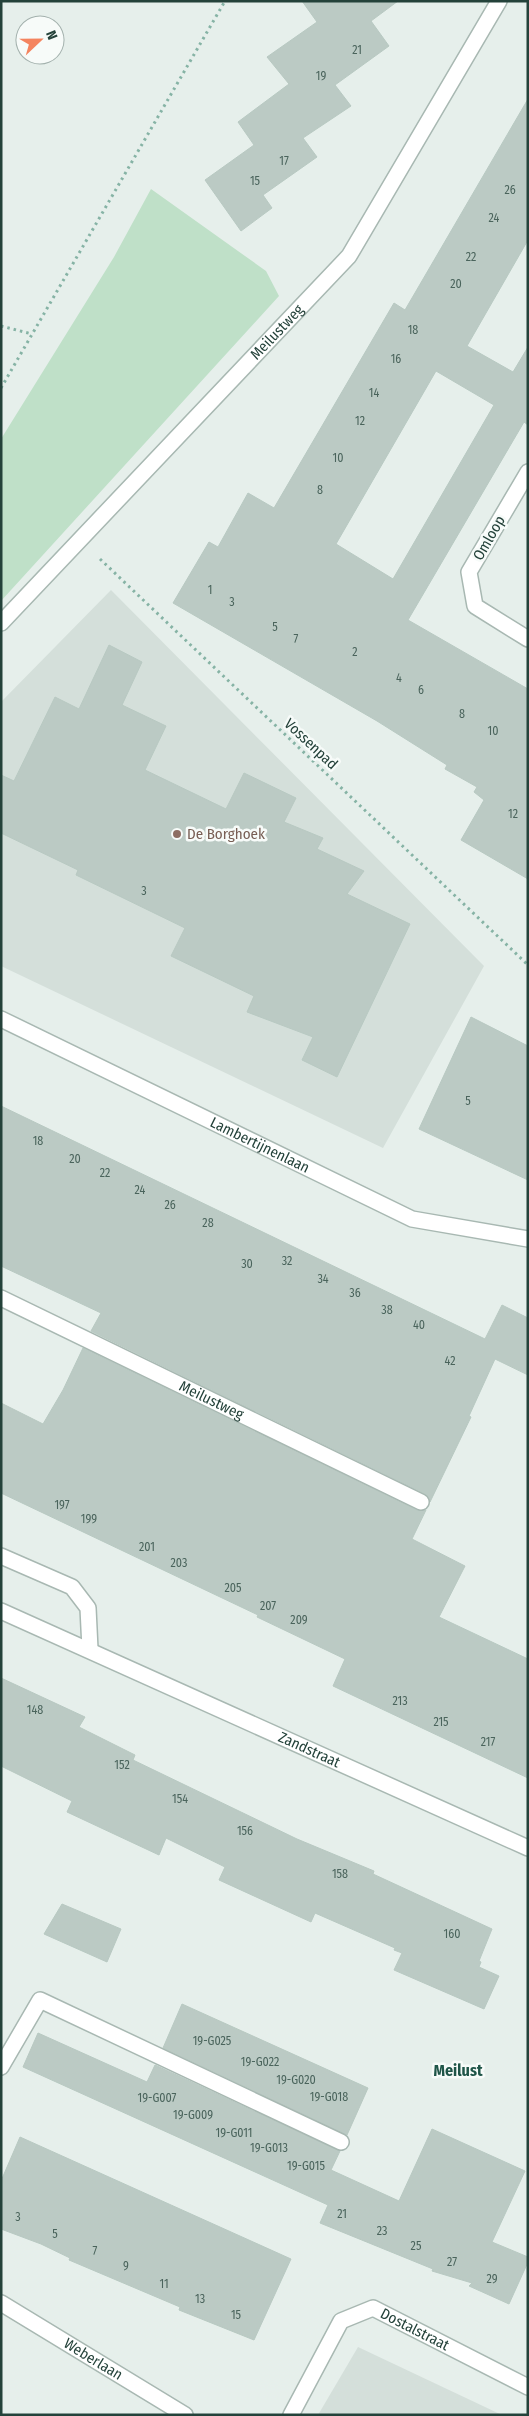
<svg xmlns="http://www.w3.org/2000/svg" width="529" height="2416" font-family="'Fira Sans Condensed',sans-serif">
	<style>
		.built { fill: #d4dfda }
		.green { fill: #bfe0c8 }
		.building { fill: #bbcac4; stroke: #b8c9c2; fill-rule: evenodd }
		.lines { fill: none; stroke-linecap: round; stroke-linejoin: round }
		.minor-casing { stroke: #a8b8b2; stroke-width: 18 }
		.path { stroke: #86b3a5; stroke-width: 3; stroke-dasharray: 2.5 4; stroke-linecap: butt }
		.minor { stroke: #fff; stroke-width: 15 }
		.education-dot { fill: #8d6e63; stroke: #f7fbf9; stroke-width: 2 }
		.labels { text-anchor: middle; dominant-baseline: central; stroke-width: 5; stroke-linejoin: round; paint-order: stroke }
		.number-label { font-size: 12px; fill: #4a645c }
		.street-label { font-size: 15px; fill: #24423a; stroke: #f7fbf9 }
		.education-label { font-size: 15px; fill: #785e54; stroke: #f7fbf9; text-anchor: start }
		.neighbourhood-label { font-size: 16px; font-weight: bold; fill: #1f5548; stroke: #f7fbf9 }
	</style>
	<rect width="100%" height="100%" fill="#e6efeb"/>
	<path class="built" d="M111,590L484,966L383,1148L1,966V702Z
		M358,2347L502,2415H318Z"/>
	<path class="green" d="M151,189L266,271L279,296L1,601V439L114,257Z"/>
	<path class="building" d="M302,1H398L371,21L389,46L335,85L351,106L303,138L317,157L263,195L272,208L241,231L205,180L254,145L238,122L289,84L267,57L317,22Z
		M528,99V240L467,346L513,372L528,347V425L524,422L408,620L528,689V879L461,840L484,800L474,792L477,787L445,769L447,765L377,721L173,603L209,542L218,547L248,493L274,508L394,303L405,310ZM436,371L494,405L393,579L336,544Z
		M109,645L142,662L122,705L166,726L145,770L226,809L244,773L296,798L284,822L323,838L317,849L364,871L347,894L410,924L337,1077L302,1060L313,1037L247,1012L254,996L171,956L185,928L76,875L78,870L1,833V775L14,781L55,697L79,709Z
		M471,1017L528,1046V1180L419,1129Z
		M1,1106L485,1339L502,1305L528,1318V1375L495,1359L469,1416L471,1417L430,1502L425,1494L91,1331L101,1313L1,1266Z
		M83,1348L417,1510H426L412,1539L465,1566L439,1617L528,1659V1778L333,1686L345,1659L257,1617L258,1615L1,1493V1403L43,1424L63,1390Z
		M1,1678L85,1717L79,1727L135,1755L133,1760L297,1839L374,1871L373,1874L492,1929L479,1961L481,1962L479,1967L499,1976L484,2009L394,1970L402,1953L394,1950L395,1948L315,1913L311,1922L219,1880L225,1867L166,1838L159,1855L67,1812L72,1801L1,1766Z
		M62,1904L121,1929L107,1962L44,1934Z
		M182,2004L368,2088L347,2135L163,2048Z
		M38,2033L147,2082L155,2065L340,2151L331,2170L399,2201L432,2129L525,2171L492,2242L528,2257V2262L509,2304L469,2286L472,2283L432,2271L433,2269L320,2223L328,2205L23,2067Z
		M20,2137L291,2259L254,2340L179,2310L180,2307L69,2260L70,2258L41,2244L1,2229V2181Z"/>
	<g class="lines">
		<g class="minor-casing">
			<g id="minor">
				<path d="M528,472L469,572L475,606L528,639"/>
				<path id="s1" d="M1,623L349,256L499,1"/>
				<path id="s2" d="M1,1019L412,1219L528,1239"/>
				<path id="s3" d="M1,1298L421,1502"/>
				<path d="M1,1556L72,1587L88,1608L90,1649"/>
				<path id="s4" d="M1,1611L528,1848"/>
				<path d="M1,2067L40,2000L341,2142"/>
				<path id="s5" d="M1,2303L185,2415"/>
				<path id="s6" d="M291,2415L341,2321L373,2308L528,2387"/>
			</g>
		</g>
		<path class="path" d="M1,326L32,334
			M1,388L225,1
			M100,559L528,965"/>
		<use href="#minor" class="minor"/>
	</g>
	<circle class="education-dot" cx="177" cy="834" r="5"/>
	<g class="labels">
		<g class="number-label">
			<text x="357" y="50">21</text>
			<text x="321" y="76">19</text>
			<text x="284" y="161">17</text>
			<text x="255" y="181">15</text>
			<text x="510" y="190">26</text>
			<text x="494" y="218">24</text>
			<text x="471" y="257">22</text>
			<text x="456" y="284">20</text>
			<text x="413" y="330">18</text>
			<text x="396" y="359">16</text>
			<text x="374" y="393">14</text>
			<text x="360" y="421">12</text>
			<text x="338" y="458">10</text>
			<text x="320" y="490">8</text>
			<text x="210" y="590">1</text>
			<text x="232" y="602">3</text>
			<text x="275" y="627">5</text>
			<text x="296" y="639">7</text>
			<text x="355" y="652">2</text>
			<text x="399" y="678">4</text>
			<text x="421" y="690">6</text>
			<text x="462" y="714">8</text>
			<text x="493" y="731">10</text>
			<text x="513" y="814">12</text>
			<text x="144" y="891">3</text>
			<text x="468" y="1101">5</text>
			<text x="38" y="1141">18</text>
			<text x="75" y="1159">20</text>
			<text x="105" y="1173">22</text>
			<text x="140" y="1190">24</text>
			<text x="170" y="1205">26</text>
			<text x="208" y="1223">28</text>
			<text x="287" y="1261">32</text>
			<text x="247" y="1264">30</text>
			<text x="323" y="1279">34</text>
			<text x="355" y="1293">36</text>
			<text x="387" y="1310">38</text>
			<text x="419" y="1325">40</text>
			<text x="450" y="1361">42</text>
			<text x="62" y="1505">197</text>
			<text x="89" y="1519">199</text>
			<text x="147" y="1547">201</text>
			<text x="179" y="1563">203</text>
			<text x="233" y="1588">205</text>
			<text x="268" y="1606">207</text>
			<text x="299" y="1620">209</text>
			<text x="400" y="1701">213</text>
			<text x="35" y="1710">148</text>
			<text x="441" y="1722">215</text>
			<text x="488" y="1742">217</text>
			<text x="122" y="1765">152</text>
			<text x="180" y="1799">154</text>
			<text x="245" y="1831">156</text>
			<text x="340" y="1874">158</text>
			<text x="452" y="1934">160</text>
			<text x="212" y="2041">19-G025</text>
			<text x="260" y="2062">19-G022</text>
			<text x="296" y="2080">19-G020</text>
			<text x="329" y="2097">19-G018</text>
			<text x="157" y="2098">19-G007</text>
			<text x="193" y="2115">19-G009</text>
			<text x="234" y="2133">19-G011</text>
			<text x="269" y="2148">19-G013</text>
			<text x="306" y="2166">19-G015</text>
			<text x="342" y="2214">21</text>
			<text x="18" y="2217">3</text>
			<text x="382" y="2231">23</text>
			<text x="55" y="2234">5</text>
			<text x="416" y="2246">25</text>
			<text x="95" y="2251">7</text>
			<text x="452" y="2262">27</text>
			<text x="126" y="2266">9</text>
			<text x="492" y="2279">29</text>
			<text x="164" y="2284">11</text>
			<text x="200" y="2299">13</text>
			<text x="236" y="2315">15</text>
		</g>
		<g class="street-label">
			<text stroke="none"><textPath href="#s1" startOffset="401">Meilustweg</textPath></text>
			<text transform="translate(489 538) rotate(-60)">Omloop</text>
			<text transform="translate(311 744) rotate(43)">Vossenpad</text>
			<text stroke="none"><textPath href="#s2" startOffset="288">Lambertijnenlaan</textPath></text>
			<text stroke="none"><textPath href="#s3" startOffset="234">Meilustweg</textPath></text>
			<text stroke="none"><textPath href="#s4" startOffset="338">Zandstraat</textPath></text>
			<text stroke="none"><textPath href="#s6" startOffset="188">Dostalstraat</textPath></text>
			<text stroke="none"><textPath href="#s5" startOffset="108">Weberlaan</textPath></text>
		</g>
		<g class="education-label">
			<text x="187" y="834">De Borghoek</text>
		</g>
		<g class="neighbourhood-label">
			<text x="458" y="2070">Meilust</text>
		</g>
	</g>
	<rect width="529" height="2416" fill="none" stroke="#24423a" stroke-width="5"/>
	<g transform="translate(40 40) rotate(68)"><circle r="24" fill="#f7fbf9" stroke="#a3b1ad"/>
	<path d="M0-4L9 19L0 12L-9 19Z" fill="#f4845f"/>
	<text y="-8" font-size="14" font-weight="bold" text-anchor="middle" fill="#24423a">N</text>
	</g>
</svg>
